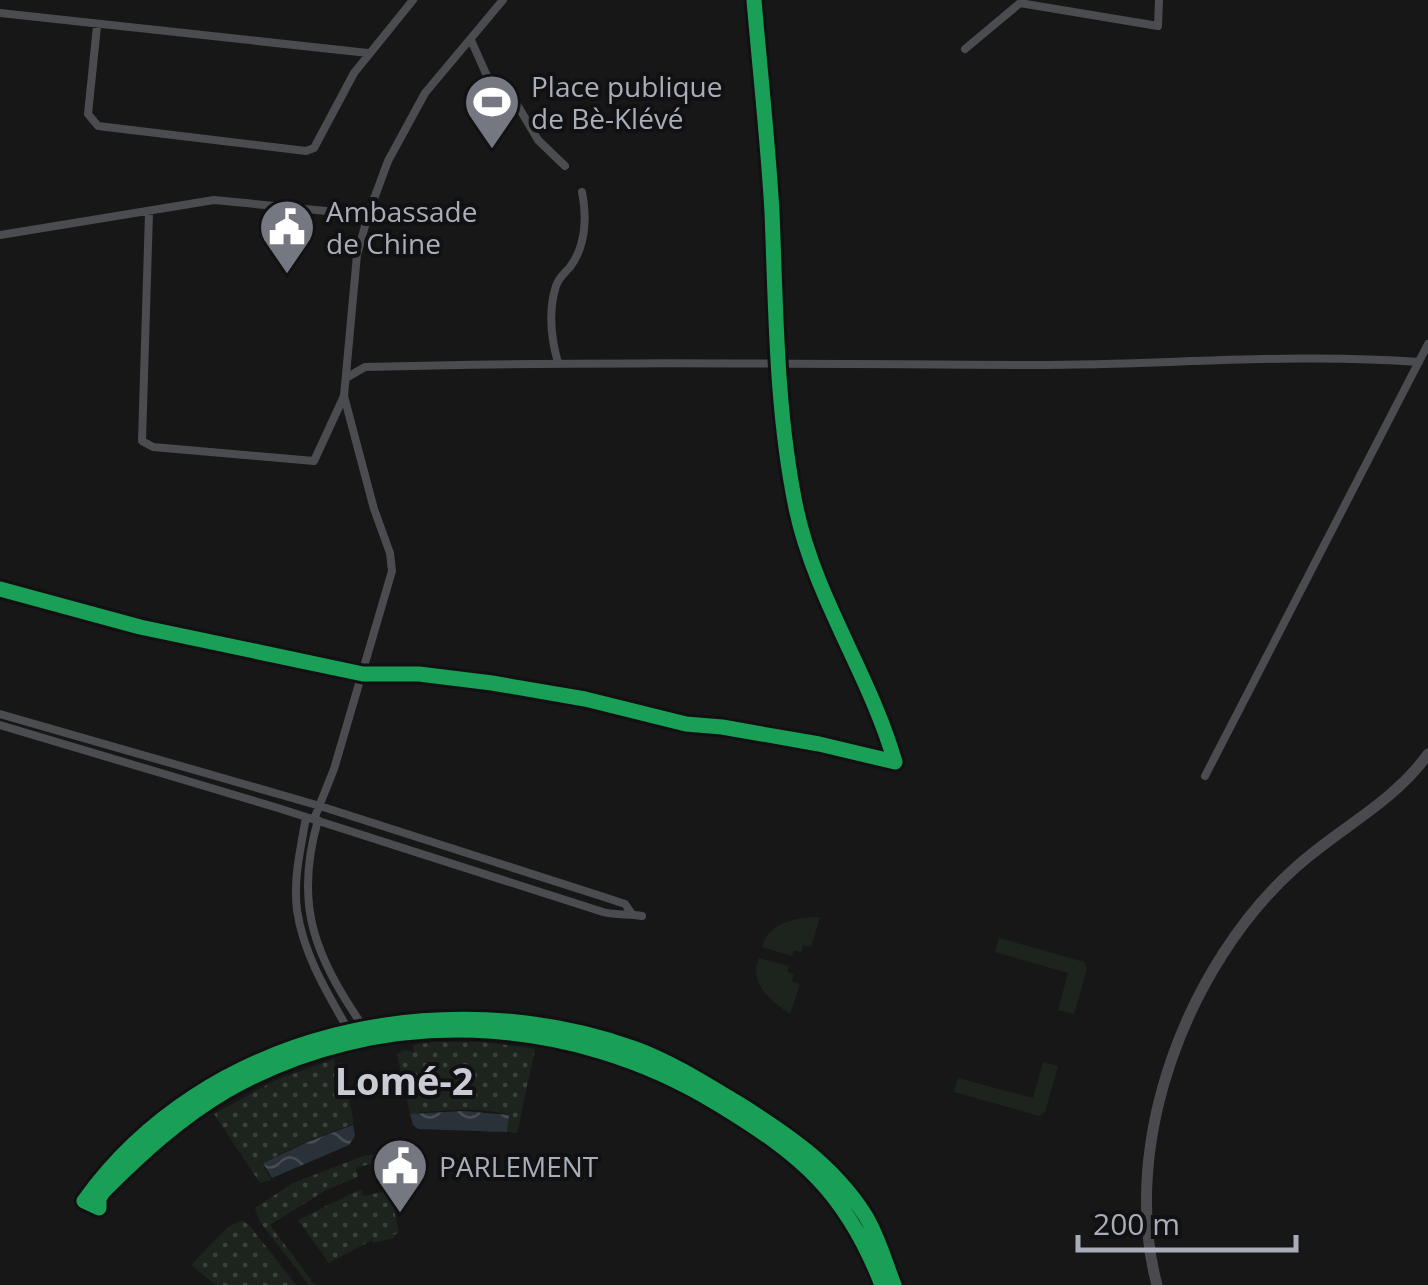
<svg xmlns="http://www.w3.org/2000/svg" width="1428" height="1285" font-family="'Open Sans',sans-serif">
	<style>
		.grass { fill: #1d241e }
		.garden { fill: url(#garden-dots) }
		.water { fill: url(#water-waves) }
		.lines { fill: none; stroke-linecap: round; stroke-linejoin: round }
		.minor { stroke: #4b4c50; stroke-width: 8 }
		.secondary { stroke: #4a4a4e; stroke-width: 11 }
		.cycleway-casing { stroke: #111113; stroke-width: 21 }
		.cycleway { stroke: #1a9f57; stroke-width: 15 }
		.labels { text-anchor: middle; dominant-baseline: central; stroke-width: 8; stroke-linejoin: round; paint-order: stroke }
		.poi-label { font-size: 28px; fill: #a8adb8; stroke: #111113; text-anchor: start }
		.district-label { font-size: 38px; font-weight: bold; fill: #c9ccd4; stroke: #111113 }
	</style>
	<defs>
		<pattern id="garden-dots" width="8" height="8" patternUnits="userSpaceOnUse" patternTransform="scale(2.5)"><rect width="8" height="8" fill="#1d241e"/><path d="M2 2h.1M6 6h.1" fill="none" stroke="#3b413d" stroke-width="1.8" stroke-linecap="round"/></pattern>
		<pattern id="water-waves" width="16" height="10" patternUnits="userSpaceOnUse" patternTransform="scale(2.5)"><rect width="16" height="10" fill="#2a3239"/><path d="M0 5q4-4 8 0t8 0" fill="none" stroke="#464d54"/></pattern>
	</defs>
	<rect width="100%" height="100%" fill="#171717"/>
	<path class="grass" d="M820,917L811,947L803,945L801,952L794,950L792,956L762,947C769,922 796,917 820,917Z
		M999,938L1084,962L1087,968L1074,1014L1058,1010L1068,973L995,952Z
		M759,958L789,966L787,972L794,974L792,981L800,984L790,1014C770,1001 748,982 759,958Z
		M1043,1062L1058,1066L1045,1112L1039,1116L954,1092L958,1078L1033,1098Z"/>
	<path class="garden" d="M434,1042H484L535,1049L517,1133L507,1132L509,1115C478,1106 442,1110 410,1114L397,1054L404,1050L414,1052L413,1045Z
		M334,1059L335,1064L342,1063L354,1124L310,1140L262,1163L271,1180L260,1183L214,1114L276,1080Z
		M366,1155H375L377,1162L356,1168L358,1177L326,1190L270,1225L315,1285H309L260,1222L255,1208L293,1183Z
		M361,1189L364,1196L390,1190L399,1233L393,1235L394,1238L373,1243L372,1240L329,1263L298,1220Z
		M242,1220L250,1226L296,1285H216L191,1265L228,1227Z"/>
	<path class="water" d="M463,1111L509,1115L507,1132L418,1129L413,1125L410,1114Z
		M353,1125L355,1136L349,1145L272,1178L263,1163L310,1141Z"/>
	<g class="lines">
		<path class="minor" d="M0,13L368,53
			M97,26L88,114L98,126L306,151L314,148L354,73L413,0
			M471,40L487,76L512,96L538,140L565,166
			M965,49L1020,3L1158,26L1159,0
			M149,213L142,441L153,447L314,461L344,396L357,255L368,215L388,161L425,93L503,0
			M0,235L214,200L368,215
			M558,363C551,338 548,311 556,286C559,277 564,274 570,267C586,246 587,216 582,192
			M346,378L365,367C585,361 805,364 1025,365C1156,366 1288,352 1419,362
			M0,589L140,627L363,674H419L492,683L585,699L686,724L722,727L819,744L895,762C870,675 815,598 796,508C776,411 776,311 772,212C768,142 760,71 754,0
			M0,714L320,806L607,898L625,904L632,914
			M0,725L278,808L603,912C618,916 628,913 642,916
			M1205,776L1428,344
			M306,817C301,847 293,879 297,910C303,953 327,993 349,1031
			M314,819L334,769L392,571L390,553L374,509L344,396
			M318,820C293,907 316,957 364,1028
			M882,1285C846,1192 802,1155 718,1104C570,1013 379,1003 226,1091C180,1118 141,1154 103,1192L99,1198V1208L84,1201C206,1031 445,980 636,1049C671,1062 704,1083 736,1102C786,1133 833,1165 865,1215C878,1236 885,1262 894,1285"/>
		<path class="secondary" d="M1157,1285C1119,1143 1188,964 1295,868C1339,828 1393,803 1428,754"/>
		<g class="cycleway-casing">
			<path id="cycleway" d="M0,589L140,627L363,674H419L492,683L585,699L686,724L722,727L819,744L895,762C870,675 815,598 796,508C776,411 776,311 772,212C768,142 760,71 754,0
				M882,1285C846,1192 802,1155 718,1104C570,1013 379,1003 226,1091C180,1118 141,1154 103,1192L99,1198V1208L84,1201C206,1031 445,980 636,1049C671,1062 704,1083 736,1102C786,1133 833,1165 865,1215C878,1236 885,1262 894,1285"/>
		</g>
		<use href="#cycleway" class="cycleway"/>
	</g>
	<defs>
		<g id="stadium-pin" transform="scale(2.875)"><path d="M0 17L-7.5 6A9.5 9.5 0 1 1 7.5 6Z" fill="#757880" stroke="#111113"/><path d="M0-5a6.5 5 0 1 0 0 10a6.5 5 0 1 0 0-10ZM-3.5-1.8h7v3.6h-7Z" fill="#fff"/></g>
		<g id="civic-pin" transform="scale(2.875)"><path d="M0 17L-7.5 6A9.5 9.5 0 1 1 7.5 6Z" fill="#757880" stroke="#111113"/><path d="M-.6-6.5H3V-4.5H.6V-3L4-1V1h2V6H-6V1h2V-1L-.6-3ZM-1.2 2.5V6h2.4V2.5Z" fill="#fff"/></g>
	</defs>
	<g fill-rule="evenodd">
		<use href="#stadium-pin" x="492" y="102"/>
		<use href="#civic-pin" x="287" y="227"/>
		<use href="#civic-pin" x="400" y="1166"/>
	</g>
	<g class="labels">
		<g class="poi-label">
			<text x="531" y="86">Place publique<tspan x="531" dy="32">de Bè-Klévé</tspan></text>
			<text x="326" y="211">Ambassade<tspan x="326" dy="32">de Chine</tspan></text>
			<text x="439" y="1166">PARLEMENT</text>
		</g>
		<g class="district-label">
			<text x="404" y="1080">Lomé-2</text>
		</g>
	</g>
	<path d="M1078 1235v15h218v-15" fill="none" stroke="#a8adb8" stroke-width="5"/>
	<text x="1093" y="1235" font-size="30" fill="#a8adb8" stroke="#111113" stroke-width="8" paint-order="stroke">200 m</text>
</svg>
